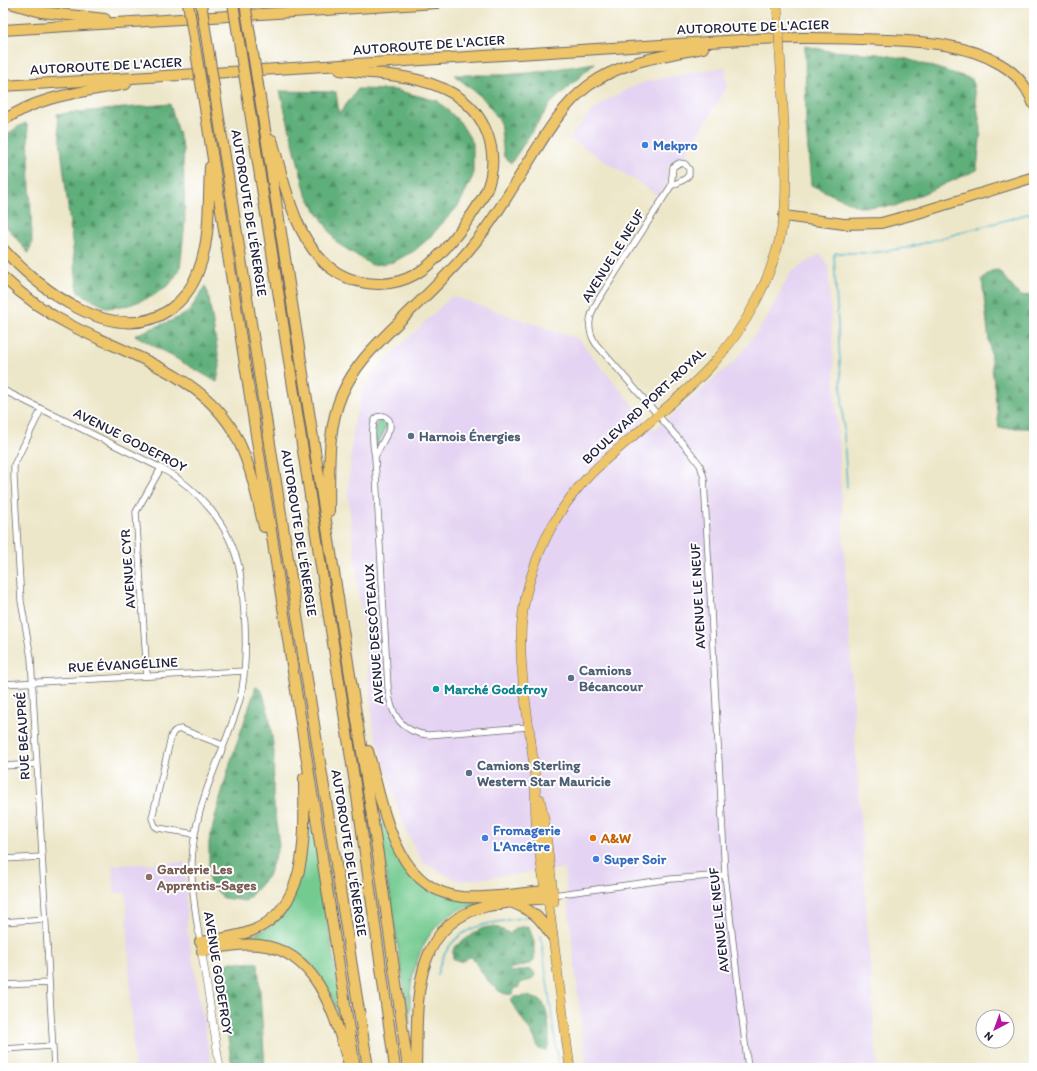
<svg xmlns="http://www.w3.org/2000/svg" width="1037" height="1071" font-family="Itim,sans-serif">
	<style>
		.built { fill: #e4d3f2 }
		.grass { fill: #73cb90; stroke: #4a7666 }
		.forest { fill: url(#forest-firs); stroke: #40685a }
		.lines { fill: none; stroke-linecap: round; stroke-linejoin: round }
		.stream { stroke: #4cb3ca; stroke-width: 1.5 }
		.minor-casing { stroke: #69676d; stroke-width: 7 }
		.tertiary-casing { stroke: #69676d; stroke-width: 8 }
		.primary-casing { stroke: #69676d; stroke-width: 10 }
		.motorway-casing { stroke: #69676d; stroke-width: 12 }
		.minor { stroke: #fff; stroke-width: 5.5 }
		.tertiary { stroke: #fff; stroke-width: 7 }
		.primary { stroke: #eec569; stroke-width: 9 }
		.motorway { stroke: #eec569; stroke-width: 10 }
		.primary-bridge-casing { stroke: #69676d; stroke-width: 10; stroke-linecap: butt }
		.motorway-bridge-casing { stroke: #69676d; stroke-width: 12; stroke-linecap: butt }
		.primary-bridge { stroke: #eec569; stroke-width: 9 }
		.motorway-bridge { stroke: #eec569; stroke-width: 10 }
		.shop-dot { fill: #3f7fe0; stroke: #fff; stroke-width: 1.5 }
		.service-dot { fill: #5c6f8a; stroke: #fff; stroke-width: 1.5 }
		.culture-dot { fill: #0f9aa8; stroke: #fff; stroke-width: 1.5 }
		.food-dot { fill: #e8710a; stroke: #fff; stroke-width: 1.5 }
		.education-dot { fill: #8d6e63; stroke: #fff; stroke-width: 1.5 }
		.labels { text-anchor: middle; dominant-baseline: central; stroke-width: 4; stroke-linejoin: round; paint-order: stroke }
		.street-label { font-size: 14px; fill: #22223b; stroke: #fff }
		.shop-label { font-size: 14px; font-weight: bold; fill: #366cbe; stroke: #fff; text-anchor: start }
		.service-label { font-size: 14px; font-weight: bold; fill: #4e5e75; stroke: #fff; text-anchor: start }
		.culture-label { font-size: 14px; font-weight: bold; fill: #0d838f; stroke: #fff; text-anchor: start }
		.food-label { font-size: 14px; font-weight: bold; fill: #c56008; stroke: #fff; text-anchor: start }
		.education-label { font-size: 14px; font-weight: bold; fill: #785e54; stroke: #fff; text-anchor: start }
	</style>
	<defs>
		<pattern id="forest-firs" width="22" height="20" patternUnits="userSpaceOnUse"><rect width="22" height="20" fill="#5eaf7a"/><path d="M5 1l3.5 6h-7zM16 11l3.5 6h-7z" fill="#4d8e65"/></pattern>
	</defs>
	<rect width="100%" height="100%" fill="#fff"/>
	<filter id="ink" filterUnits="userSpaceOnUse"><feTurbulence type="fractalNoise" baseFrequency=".025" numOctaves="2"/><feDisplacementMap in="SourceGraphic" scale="8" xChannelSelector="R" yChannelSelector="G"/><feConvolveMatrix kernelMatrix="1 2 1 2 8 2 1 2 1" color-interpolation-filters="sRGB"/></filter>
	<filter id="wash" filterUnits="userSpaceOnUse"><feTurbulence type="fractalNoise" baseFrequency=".012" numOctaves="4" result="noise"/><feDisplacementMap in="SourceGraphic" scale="16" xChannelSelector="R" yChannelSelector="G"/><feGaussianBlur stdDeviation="0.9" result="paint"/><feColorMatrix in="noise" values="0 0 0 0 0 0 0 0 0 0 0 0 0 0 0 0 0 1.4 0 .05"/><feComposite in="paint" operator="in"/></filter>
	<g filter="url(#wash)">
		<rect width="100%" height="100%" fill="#ede7c9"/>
		<path class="built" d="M725,67L727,87L684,158L676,159L668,165L667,181L659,196L569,138L591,112L606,101L625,90L648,81Z
			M820,254L828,265L855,737L877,1068H586L564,868L462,881L451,877L423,863L404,827L374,731L348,494L353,426L362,393L374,371L452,296L578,339L654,430L735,361L765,321L791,272Z
			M185,862L187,929L212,1068H134L126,893H115L112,865Z"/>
		<path class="grass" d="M380,420L385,421L387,425L376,448C374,440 374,426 380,420Z
			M379,817L420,881L477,902L476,905C471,907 466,907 461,909C430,922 415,956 411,986C409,999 410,1013 410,1026L378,818Z
			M311,823L312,824L343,1018L342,1019L339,1018L332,997L313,966L296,953L249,939L250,936L270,927L284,913L308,826Z"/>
		<path class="forest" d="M805,46L829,51L879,54L907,59L972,79L981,129L977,170L895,206L859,207L811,185L806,126Z
			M595,63L551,103L511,163L504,157L500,121L483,98L454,75H504L537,72Z
			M358,89L395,90L438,101L460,122L473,143V176L459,205L428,239L414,251L393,262L382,264L372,265L337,243L306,194L280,91L336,92L339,114Z
			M170,104L183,148L185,222L180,269L170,284L151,297L129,305L107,308L78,292L57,114Z
			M26,123L28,129L32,244L28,253L3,222V140C9,133 17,126 26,123Z
			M998,270L1020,296L1034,295V428H999L982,279L991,271Z
			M205,286L208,293L220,366L217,382L135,335L173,320L189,312Z
			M256,687L262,691L269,715L274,752L273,796L279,846L268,876L246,901L223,898L209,881V842L218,806L231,760Z
			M526,926L529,927L534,942V960L532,963L510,969L509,971L512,972L530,969L534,972L535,975L531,980L520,983L518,988H514L512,994C496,998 479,968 472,957H469C464,961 460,963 454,960C449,949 458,944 466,939C475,932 482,926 493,927C500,927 504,932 510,933L516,928Z
			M231,962L258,963L265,1068H232L220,975L224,966Z
			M528,996C532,998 540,999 543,1003C549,1010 551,1042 547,1050L544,1051L539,1049L534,1037L511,1002V999L514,997Z"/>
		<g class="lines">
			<path class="stream" d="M847,487L834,255L835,253H870L906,248L1034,212
				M541,936L559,1068
				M437,975C449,924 482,925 526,917"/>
		</g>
	</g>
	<g filter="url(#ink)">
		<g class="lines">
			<g class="minor-casing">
				<path id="minor" d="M671,186L673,167L679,163L685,164L689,169V175L685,179L671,186L597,302C589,316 586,329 596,344L691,453L700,465L704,478L725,875L748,1068
					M3,390L161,468C199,489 229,524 239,567C243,586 243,605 245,624C246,649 246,675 240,699C227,745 203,786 195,834C188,871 194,904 200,942
					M41,410L14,465V478L21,601L31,658L54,1068
					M375,457L390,428V423L389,420L384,416L377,417C370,424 373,447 375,457L388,687C390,713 400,732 428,735L528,727
					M147,675L136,512L161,468
					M3,684L244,671
					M3,766L36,764
					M195,834L158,828L155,826L152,818L171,737C173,731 175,730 181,729L223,745
					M3,859L42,857
					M553,895L671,879L725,875
					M3,922L46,919
					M3,985L49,983
					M3,1049L53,1046"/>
			</g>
			<g class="tertiary-casing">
				<path id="tertiary" d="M201,948L220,1068"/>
			</g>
			<g class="primary-casing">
				<path id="primary" d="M540,799L544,818L554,902
					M570,1068L548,898L545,891C542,868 538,844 536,821C535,807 536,793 535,779C530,712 509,646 530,580C541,542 559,508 586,479C604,459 626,443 646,425C667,407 689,389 708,369C747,328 776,272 784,216C787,194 786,172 785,150C784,118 782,85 780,52"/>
			</g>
			<g class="motorway-casing">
				<path id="motorway" d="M10,3L41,12L105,19
					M3,30L437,3
					M258,85L379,861L408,1068
					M3,86L758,39C802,37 845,38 888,40C926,42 967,44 1000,64C1016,73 1028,88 1034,105
					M246,86L358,803L395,1068
					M214,87L368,1068
					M202,89L355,1068
					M3,121C39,95 84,92 126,84
					M272,140C284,181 294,237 328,266C352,286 388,290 416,274C433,264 447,247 459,232C469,219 480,204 487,189C501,152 486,112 452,93C418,74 377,74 340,70
					M784,216L844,224L881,223L918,213L1034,177
					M3,249C39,289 114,348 169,310C182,301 192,288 198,272C211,239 208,202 210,167
					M3,277C24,297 48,314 74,327C129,355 198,374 232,429C250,459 256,494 264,527
					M329,511C330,472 326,431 342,394C356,363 375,346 399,322C424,297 450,274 472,246C495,219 512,188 531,158C547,132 563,105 588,86C621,61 663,56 703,48
					M368,751C383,804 393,890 462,897C488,899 519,893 545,891L553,895
					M513,903C535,912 539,917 552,936
					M200,942C218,939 237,937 254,930C311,905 304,829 304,778
					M202,951C221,947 240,943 259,945C318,951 334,1014 348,1061
					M416,1068C418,1007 409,923 488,906C500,904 512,902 524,900C534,898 544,901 553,895"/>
			</g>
			<use href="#minor" class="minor"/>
			<use href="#tertiary" class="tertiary"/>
			<use href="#primary" class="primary"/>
			<use href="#motorway" class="motorway"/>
			<g class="primary-bridge-casing">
				<path id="primary-bridge" d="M777,3L780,52"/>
			</g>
			<g class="motorway-bridge-casing">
				<path id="motorway-bridge" d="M188,3L202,89
					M201,3L214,87
					M233,3L246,86
					M245,3L258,85"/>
			</g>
			<use href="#primary-bridge" class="primary-bridge"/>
			<use href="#motorway-bridge" class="motorway-bridge"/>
		</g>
	</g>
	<g class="shop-dot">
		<circle cx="645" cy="145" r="4"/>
		<circle cx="485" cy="838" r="4"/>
		<circle cx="596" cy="859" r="4"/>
	</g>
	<g class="service-dot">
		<circle cx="411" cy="436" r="4"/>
		<circle cx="571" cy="678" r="4"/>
		<circle cx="469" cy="773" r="4"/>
	</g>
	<circle class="culture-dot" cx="436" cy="689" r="4"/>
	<circle class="food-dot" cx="593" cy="838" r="4"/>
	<circle class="education-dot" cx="149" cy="877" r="4"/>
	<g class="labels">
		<g class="street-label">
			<text transform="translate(753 27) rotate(-2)">AUTOROUTE DE L'ACIER</text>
			<text transform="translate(429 45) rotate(-4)">AUTOROUTE DE L'ACIER</text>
			<text transform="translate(106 66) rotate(-3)">AUTOROUTE DE L'ACIER</text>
			<text transform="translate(249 213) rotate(81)">AUTOROUTE DE L'ÉNERGIE</text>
			<text transform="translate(613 256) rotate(-58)">AVENUE LE NEUF</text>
			<text transform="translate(644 406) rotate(-43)">BOULEVARD PORT-ROYAL</text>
			<text transform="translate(130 440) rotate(27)">AVENUE GODEFROY</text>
			<text transform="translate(299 533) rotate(81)">AUTOROUTE DE L'ÉNERGIE</text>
			<text transform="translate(128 569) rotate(-94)">AVENUE CYR</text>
			<text transform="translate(698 596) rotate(-93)">AVENUE LE NEUF</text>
			<text transform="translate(374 634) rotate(-94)">AVENUE DESCÔTEAUX</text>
			<text transform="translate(123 665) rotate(-3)">RUE ÉVANGÉLINE</text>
			<text transform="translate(23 736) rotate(-93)">RUE BEAUPRÉ</text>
			<text transform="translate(349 853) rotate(81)">AUTOROUTE DE L'ÉNERGIE</text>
			<text transform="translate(719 920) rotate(-96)">AVENUE LE NEUF</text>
			<text transform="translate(218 973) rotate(81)">AVENUE GODEFROY</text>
		</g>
		<g class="shop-label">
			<text x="653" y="145">Mekpro</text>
			<text x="493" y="830">Fromagerie<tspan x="493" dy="16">L'Ancêtre</tspan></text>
			<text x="604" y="859">Super Soir</text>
		</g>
		<g class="service-label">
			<text x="419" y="436">Harnois Énergies</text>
			<text x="579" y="670">Camions<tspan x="579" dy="16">Bécancour</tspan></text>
			<text x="477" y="765">Camions Sterling<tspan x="477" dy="16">Western Star Mauricie</tspan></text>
		</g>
		<g class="culture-label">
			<text x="444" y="689">Marché Godefroy</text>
		</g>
		<g class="food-label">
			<text x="601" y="838">A&amp;W</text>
		</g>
		<g class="education-label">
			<text x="157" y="869">Garderie Les<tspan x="157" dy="16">Apprentis-Sages</tspan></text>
		</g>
	</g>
	<rect width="1037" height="1071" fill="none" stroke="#fff" stroke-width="16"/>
	<g transform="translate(995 1029) rotate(221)"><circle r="19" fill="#ffffff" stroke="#a7a7b1"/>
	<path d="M0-3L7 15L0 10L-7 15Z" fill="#b5179e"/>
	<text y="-6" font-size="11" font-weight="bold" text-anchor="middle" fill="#22223b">N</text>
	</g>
</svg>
